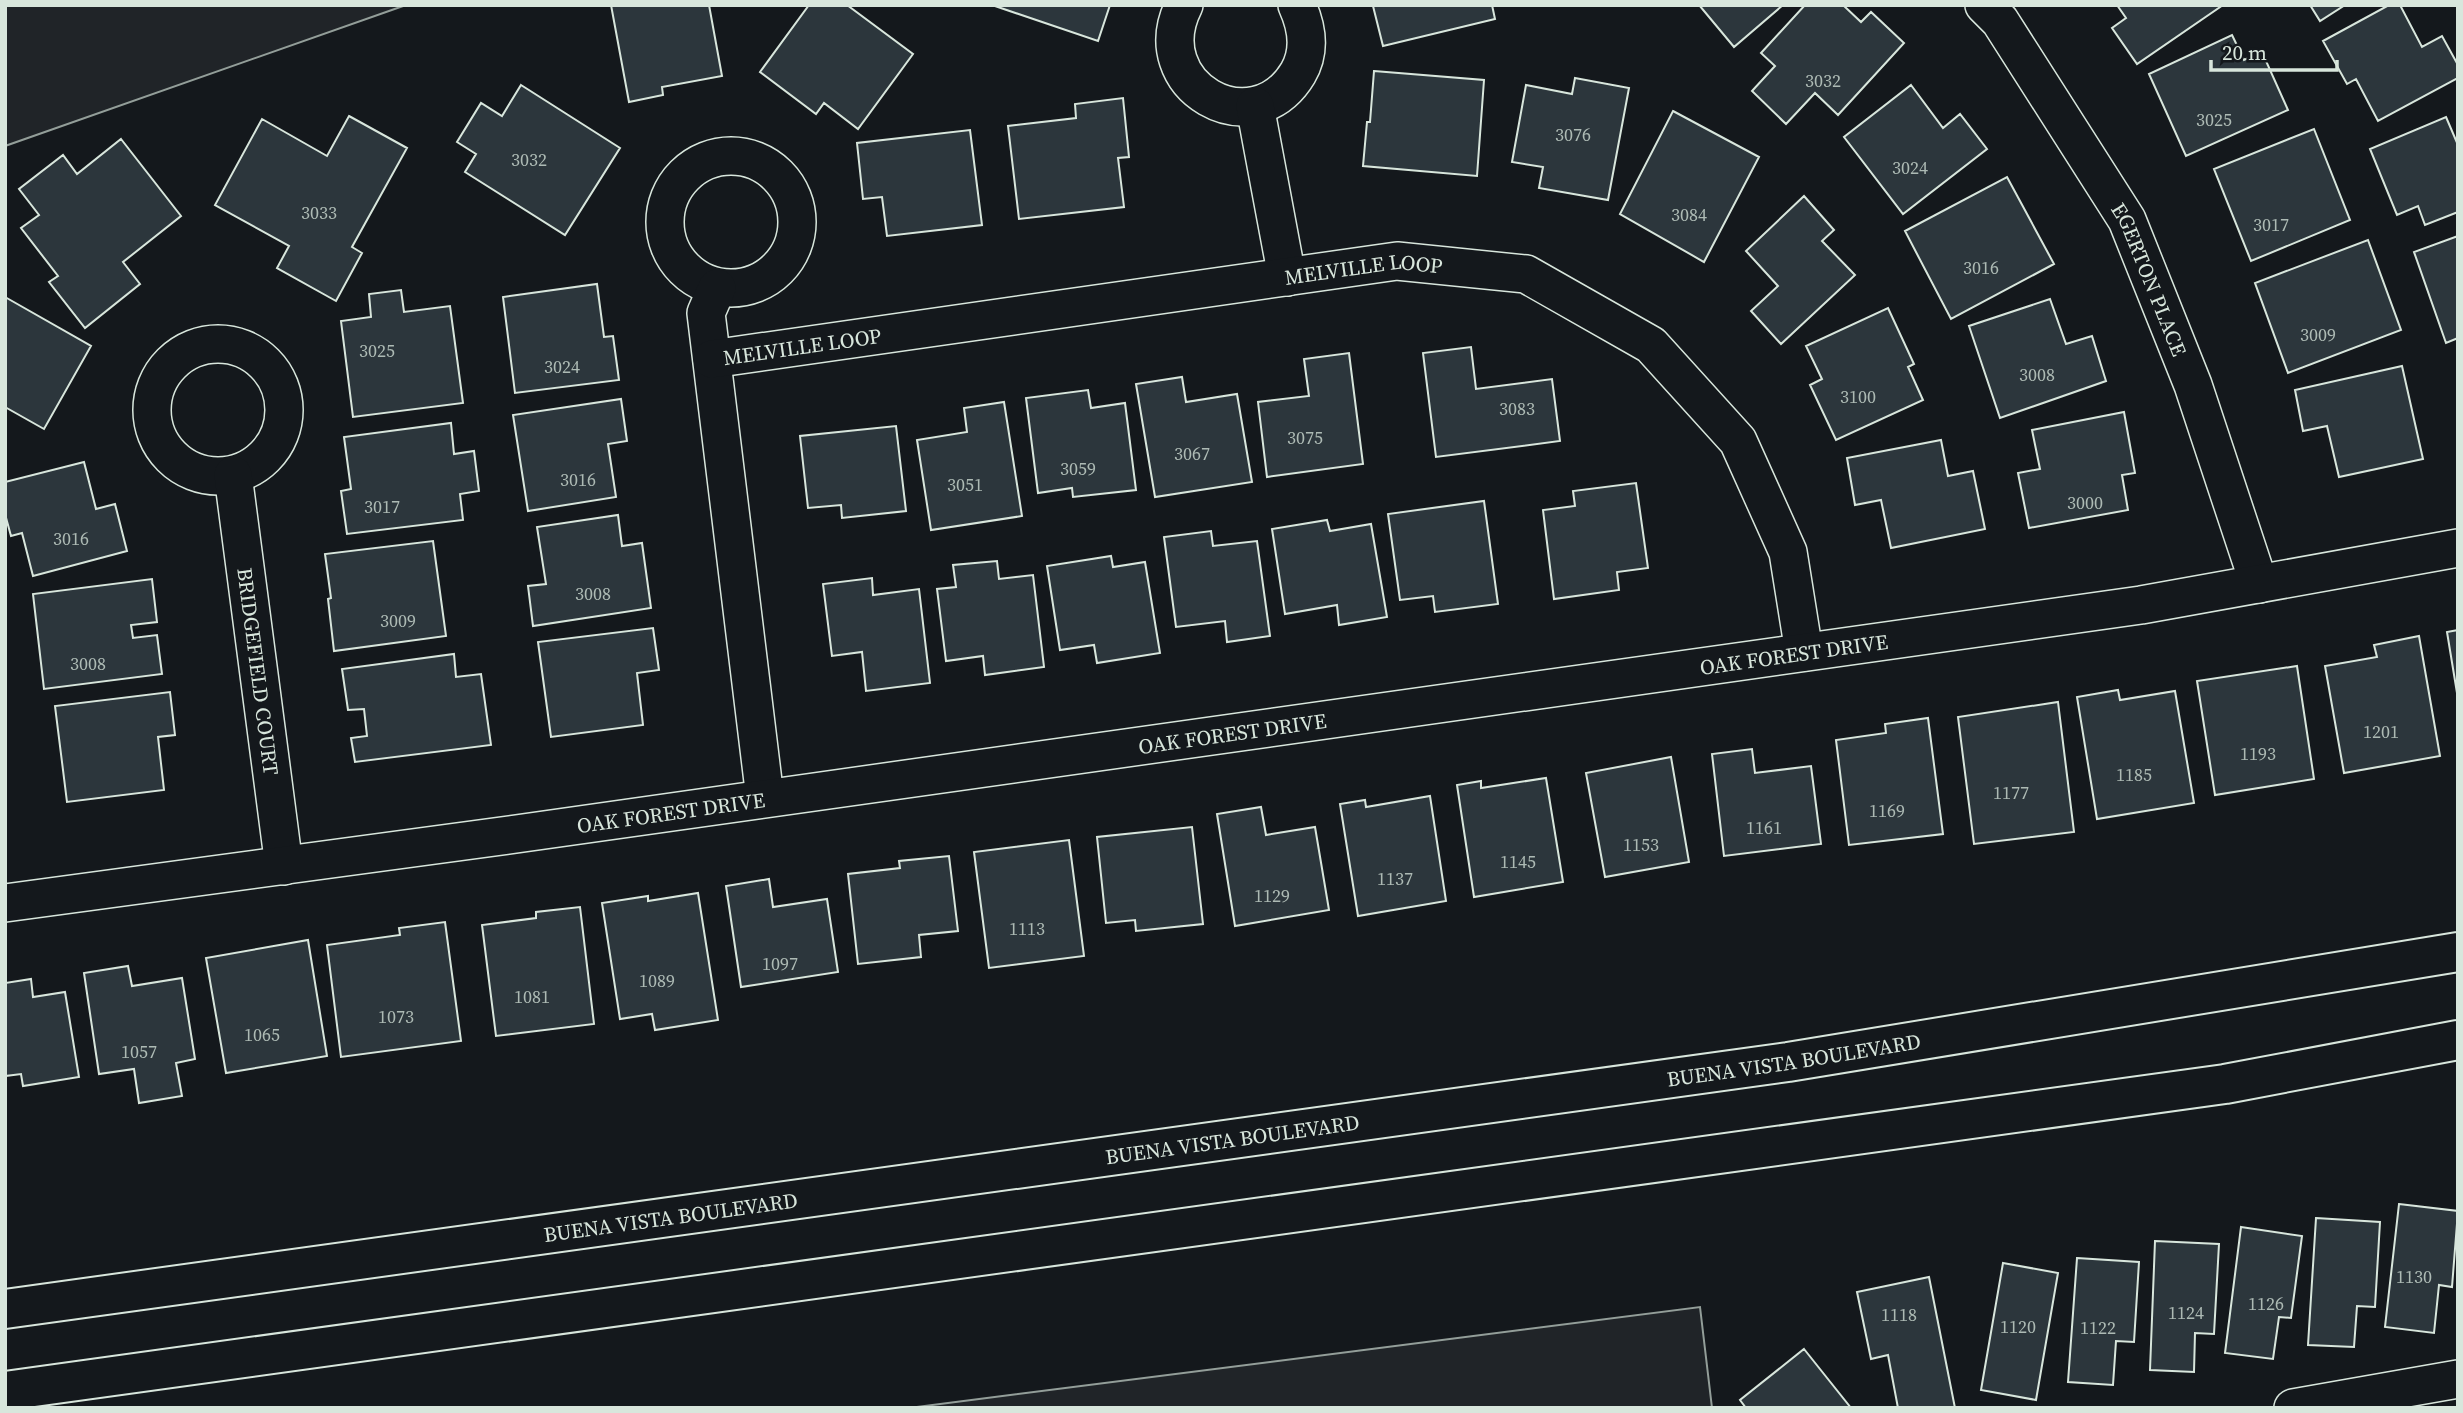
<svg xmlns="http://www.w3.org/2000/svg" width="2463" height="1413" font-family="'Source Serif 4',serif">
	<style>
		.green { fill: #202428; stroke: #939e99; stroke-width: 2 }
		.building { fill: #2c363c; stroke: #d8e6dc; stroke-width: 2 }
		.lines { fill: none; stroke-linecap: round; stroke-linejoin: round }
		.minor-casing { stroke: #d8e6dc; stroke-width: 40 }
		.secondary-casing { stroke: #d8e6dc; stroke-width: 42 }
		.minor { stroke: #14181c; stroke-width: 37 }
		.secondary { stroke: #14181c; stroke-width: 38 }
		.labels { text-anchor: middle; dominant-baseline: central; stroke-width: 5; stroke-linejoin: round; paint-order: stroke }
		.number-label { font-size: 18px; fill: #adbab4 }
		.street-label { font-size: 21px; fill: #d8e6dc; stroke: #14181c }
	</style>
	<rect width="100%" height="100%" fill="#14181c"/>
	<path class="green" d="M5,5H406L5,146Z
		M1700,1307L1712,1408H909Z"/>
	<path class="building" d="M611,5H709L722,76L662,87L663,95L629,102Z
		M809,5H847L913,54L858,129L824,103L816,114L760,72Z
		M992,5H1110L1098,41Z
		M1492,5L1495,19L1383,46L1373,6Z
		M1699,5H1783L1734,47Z
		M1805,5H1843L1861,22L1871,12L1904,43L1838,115L1815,93L1786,124L1752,91L1775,66L1761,53Z
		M2117,5H2223L2137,64L2112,28L2126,18Z
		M2310,5H2345L2320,21Z
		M2389,5H2400L2422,47L2442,36L2458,65V78L2378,121L2356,79L2347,84L2323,41Z
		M2232,35L2244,60L2262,52L2288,110L2186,156L2149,74Z
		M1374,71L1484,80L1477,176L1363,166L1367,122H1370Z
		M1575,78L1629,88L1608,200L1539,188L1543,167L1512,162L1526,85L1572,94Z
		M521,85L620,148L565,235L465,172L476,154L457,142L481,103L502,116Z
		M1911,85L1943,128L1960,114L1987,149L1903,214L1844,137Z
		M1123,98L1129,157L1118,158L1124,207L1019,219L1008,126L1076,118L1075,104Z
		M1673,111L1759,157L1704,262L1620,214Z
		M349,116L407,148L352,247L362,253L336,301L277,268L289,246L215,205L262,119L327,156Z
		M2446,117L2458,145V212L2425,225L2418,206L2397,215L2370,149Z
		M2314,129L2350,220L2251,261L2214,169Z
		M970,130L982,225L887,236L882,197L863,199L857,143Z
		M121,139L181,216L123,262L140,284L85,328L49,282L58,276L21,228L39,215L19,189L63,155L77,174Z
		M2007,177L2054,264L1951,319L1905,231Z
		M1804,196L1834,230L1822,241L1855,275L1781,344L1751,311L1778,286L1746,251Z
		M2458,236V338L2446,343L2414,252Z
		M2368,240L2401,330L2288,373L2255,283Z
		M597,284L604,337L613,336L619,380L515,393L503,297Z
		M401,290L404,312L450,306L463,403L353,417L341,321L371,317L369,294Z
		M5,297L91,346L44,429L5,407Z
		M2050,299L2066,344L2092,336L2106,381L2000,418L1969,326Z
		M1888,308L1914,364L1908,367L1923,400L1836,440L1810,385L1822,379L1806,346Z
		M1471,347L1476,389L1552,379L1560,441L1436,457L1423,353Z
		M1349,353L1363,464L1267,477L1258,402L1309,396L1304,359Z
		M2402,366L2423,459L2339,477L2327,426L2303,431L2295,390Z
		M1182,377L1186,402L1237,394L1252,482L1155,497L1136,384Z
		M1088,390L1091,408L1125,403L1136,490L1073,497L1072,488L1038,493L1026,398Z
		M621,399L627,441L608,444L616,497L528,511L513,415Z
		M1004,402L1022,516L931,530L917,440L967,432L964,408Z
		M2124,412L2135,473L2122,475L2128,510L2029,528L2018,473L2040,469L2032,430Z
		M451,423L454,454L474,451L479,491L460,494L463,520L347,534L341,491L351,489L344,437Z
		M896,426L906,511L842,518L841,505L808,508L800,436Z
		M1941,440L1948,476L1973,471L1985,529L1891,548L1881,500L1855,505L1847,458Z
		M84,462L96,509L115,504L127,551L33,576L22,533L11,536L5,514V482Z
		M1636,483L1648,568L1617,572L1619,590L1554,599L1543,510L1575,506L1573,491Z
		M1484,501L1498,604L1435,612L1433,596L1400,600L1388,514Z
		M618,515L622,546L642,543L651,608L533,626L528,586L546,584L537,527Z
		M1327,520L1330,531L1371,524L1387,617L1339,625L1337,605L1285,614L1272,529Z
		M1211,531L1213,546L1257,541L1270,636L1227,642L1225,621L1176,627L1164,537Z
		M433,541L446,636L334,651L328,599L331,598L325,554Z
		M1111,556L1113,567L1145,562L1160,653L1097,663L1094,645L1060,650L1047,566Z
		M997,561L999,579L1033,575L1044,667L985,675L983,656L946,661L937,589L956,587L953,565Z
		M872,578L873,595L919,589L930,683L866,691L862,652L832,656L823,584Z
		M152,579L157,622L131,625L133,638L157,635L162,674L44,689L33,594Z
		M653,628L659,670L637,673L643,725L551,737L538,642Z
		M2458,630V699L2447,632Z
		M2419,636L2440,756L2344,773L2325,666L2377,657L2374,645Z
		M454,654L456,677L481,674L491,745L355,762L351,738L367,736L364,709L348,710L342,669Z
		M2297,666L2314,779L2215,795L2197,681Z
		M2118,690L2120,700L2175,691L2194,803L2097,819L2077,697Z
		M170,692L175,735L158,737L164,790L67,802L55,706Z
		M2058,702L2074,832L1974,844L1958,717Z
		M1928,718L1943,834L1849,845L1836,740L1886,733L1885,724Z
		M1752,749L1755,773L1811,766L1821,844L1724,856L1712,754Z
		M1671,757L1689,862L1605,877L1586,773Z
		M1546,778L1563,882L1474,897L1457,785L1481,781V788Z
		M1430,796L1446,901L1358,916L1340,804L1365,800L1366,807Z
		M1261,807L1266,835L1315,827L1329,910L1235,926L1217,814Z
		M1192,827L1203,924L1136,931L1135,920L1106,923L1097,837Z
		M1069,840L1084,956L989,968L974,852Z
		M949,856L958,931L919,935L921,957L858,964L848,874L900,868L899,861Z
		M769,879L773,907L827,899L838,972L741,987L726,886Z
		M698,893L718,1020L655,1030L652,1014L620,1019L602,903L648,896V901Z
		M580,907L594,1024L496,1036L482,925L536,918V912Z
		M445,922L461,1041L341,1057L327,945L400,935L399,928Z
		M308,940L327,1056L226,1073L206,958Z
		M128,966L132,986L182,978L195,1059L176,1063L182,1096L139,1103L134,1069L99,1074L84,973Z
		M31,979L33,997L65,992L79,1077L23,1086L21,1074L5,1076V983Z
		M2399,1204L2458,1211L2452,1287L2439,1285L2434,1333L2385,1327Z
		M2316,1218L2380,1222L2375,1307L2357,1306L2354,1347L2308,1345Z
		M2241,1227L2302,1236L2291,1318L2279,1317L2273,1359L2225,1353Z
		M2155,1241L2219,1244L2214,1334L2195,1333L2194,1372L2150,1370Z
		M2077,1258L2139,1262L2134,1342L2116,1341L2113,1385L2068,1382Z
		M2003,1263L2058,1273L2036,1400L1981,1390Z
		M1929,1277L1955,1408H1898L1888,1355L1871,1359L1857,1292Z
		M1804,1349L1851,1408H1746L1740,1400Z"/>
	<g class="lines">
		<g class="minor-casing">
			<g id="minor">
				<path d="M1184,5C1143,86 1253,148 1298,73C1311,51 1307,27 1297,5"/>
				<path id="s1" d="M1984,5L2000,21L2127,220L2193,385L2259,584"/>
				<path d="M1255,106L1287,277"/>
				<circle cx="731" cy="222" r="66"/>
				<path d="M717,288L706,313L765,798"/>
				<circle cx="218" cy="410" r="66"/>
				<path id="s2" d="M712,359L1397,261L1526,274L1651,345L1738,441L1788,552L1804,652"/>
				<path id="s3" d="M233,475L284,866"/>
				<path id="s4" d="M5,903L516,834L2141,605L2458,548"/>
				<path d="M2293,1408L2458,1379"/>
			</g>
		</g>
		<g class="secondary-casing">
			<g id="secondary">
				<path id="s5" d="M5,1309L1788,1062L2458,952"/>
				<path d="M5,1391L2225,1084L2458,1040"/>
			</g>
		</g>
		<use href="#minor" class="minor"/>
		<use href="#secondary" class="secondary"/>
	</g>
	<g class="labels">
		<g class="number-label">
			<text x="1823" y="80">3032</text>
			<text x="2214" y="119">3025</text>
			<text x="1573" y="134">3076</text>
			<text x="529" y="159">3032</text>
			<text x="1910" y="167">3024</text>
			<text x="319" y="212">3033</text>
			<text x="1689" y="214">3084</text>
			<text x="2271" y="224">3017</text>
			<text x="1981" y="267">3016</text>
			<text x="2318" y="334">3009</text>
			<text x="377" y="350">3025</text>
			<text x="562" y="366">3024</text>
			<text x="2037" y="374">3008</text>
			<text x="1858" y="396">3100</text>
			<text x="1517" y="408">3083</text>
			<text x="1305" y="437">3075</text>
			<text x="1192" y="453">3067</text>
			<text x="1078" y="468">3059</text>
			<text x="578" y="479">3016</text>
			<text x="965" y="484">3051</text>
			<text x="2085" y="502">3000</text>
			<text x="382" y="506">3017</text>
			<text x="71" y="538">3016</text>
			<text x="593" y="593">3008</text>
			<text x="398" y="620">3009</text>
			<text x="88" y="663">3008</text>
			<text x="2381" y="731">1201</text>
			<text x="2258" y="753">1193</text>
			<text x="2134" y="774">1185</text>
			<text x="2011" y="792">1177</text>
			<text x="1887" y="810">1169</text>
			<text x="1764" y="827">1161</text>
			<text x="1641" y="844">1153</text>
			<text x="1518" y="861">1145</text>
			<text x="1395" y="878">1137</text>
			<text x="1272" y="895">1129</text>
			<text x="1027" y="928">1113</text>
			<text x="780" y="963">1097</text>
			<text x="657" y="980">1089</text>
			<text x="532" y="996">1081</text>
			<text x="396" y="1016">1073</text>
			<text x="262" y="1034">1065</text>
			<text x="139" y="1051">1057</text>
			<text x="2414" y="1276">1130</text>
			<text x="2266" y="1303">1126</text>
			<text x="2186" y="1312">1124</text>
			<text x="1899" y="1314">1118</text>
			<text x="2018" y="1326">1120</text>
			<text x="2098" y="1327">1122</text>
		</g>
		<g class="street-label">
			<text stroke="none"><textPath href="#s2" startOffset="658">MELVILLE LOOP</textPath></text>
			<text stroke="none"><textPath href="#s1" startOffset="322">EGERTON PLACE</textPath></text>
			<text stroke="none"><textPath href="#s2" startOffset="91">MELVILLE LOOP</textPath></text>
			<text stroke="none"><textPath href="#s4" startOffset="1806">OAK FOREST DRIVE</textPath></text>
			<text stroke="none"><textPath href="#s3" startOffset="198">BRIDGEFIELD COURT</textPath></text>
			<text stroke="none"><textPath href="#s4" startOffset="1239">OAK FOREST DRIVE</textPath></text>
			<text stroke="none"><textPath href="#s4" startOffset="672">OAK FOREST DRIVE</textPath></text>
			<text stroke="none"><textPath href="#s5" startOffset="1806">BUENA VISTA BOULEVARD</textPath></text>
			<text stroke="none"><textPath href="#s5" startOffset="1239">BUENA VISTA BOULEVARD</textPath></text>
			<text stroke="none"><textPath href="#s5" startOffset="672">BUENA VISTA BOULEVARD</textPath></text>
		</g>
	</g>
	<rect width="2463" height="1413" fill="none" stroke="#d8e6dc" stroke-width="14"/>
	<path d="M2211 60v10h126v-10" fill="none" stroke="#d8e6dc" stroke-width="3.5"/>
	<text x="2222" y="60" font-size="21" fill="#d8e6dc" stroke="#14181c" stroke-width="5" paint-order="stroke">20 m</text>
</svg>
